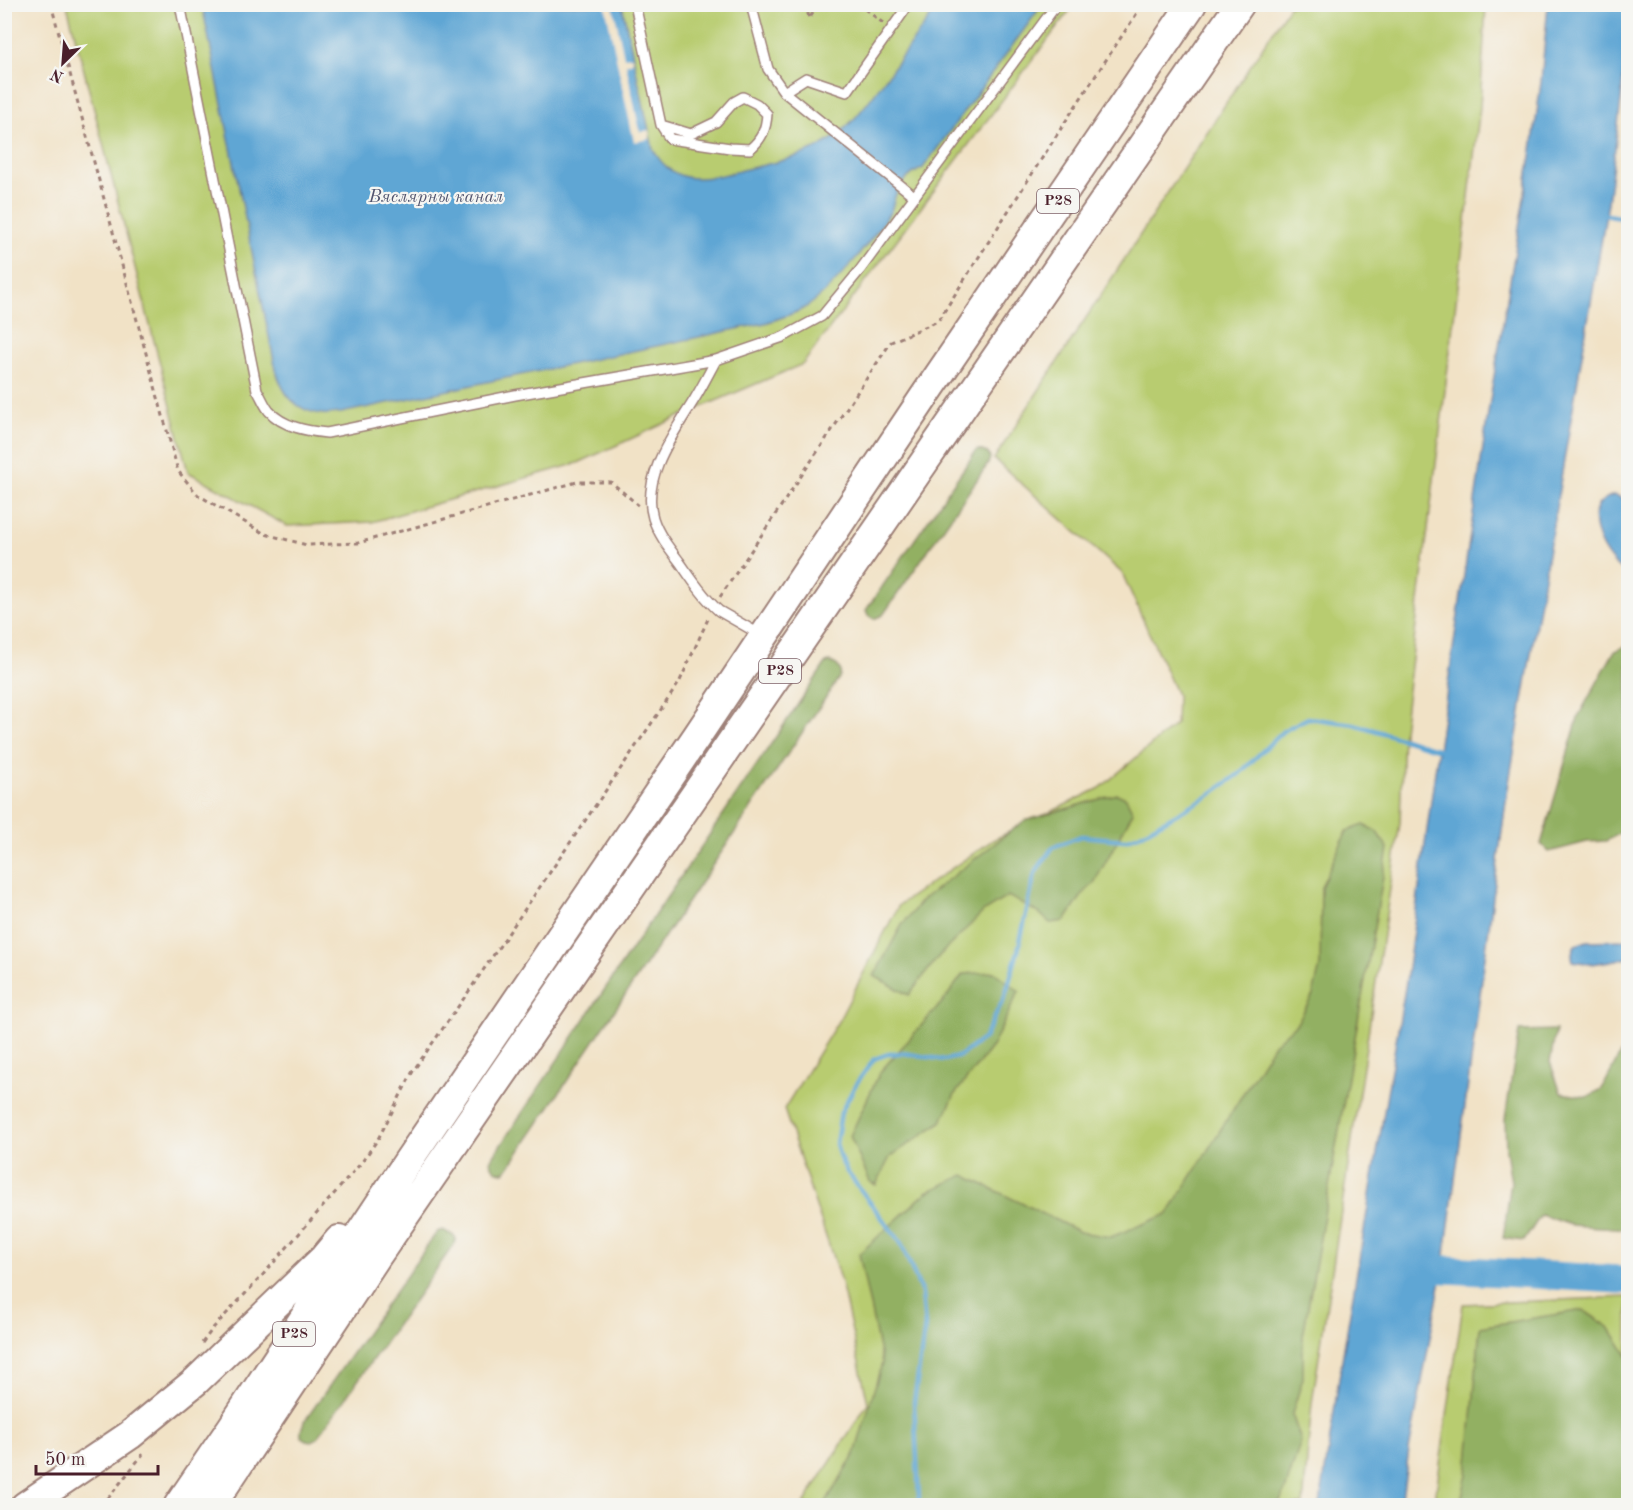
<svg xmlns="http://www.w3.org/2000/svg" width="1633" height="1510" font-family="'Old Standard TT',serif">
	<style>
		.green { fill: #b8cc6f; stroke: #81764d; stroke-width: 1.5 }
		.forest { fill: #92b062; stroke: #6e6846; stroke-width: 1.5 }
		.water { fill: #5ea6d4; stroke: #546280; stroke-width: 1.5 }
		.pier { fill: #f1e2c6 }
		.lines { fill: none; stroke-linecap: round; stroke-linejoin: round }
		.stream { stroke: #5ea6d4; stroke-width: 4.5 }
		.river { stroke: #5ea6d4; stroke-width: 28 }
		.service-casing { stroke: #9e8078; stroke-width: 12 }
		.trunk-casing { stroke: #9e8078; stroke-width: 32 }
		.path { stroke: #9e8078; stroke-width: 3; stroke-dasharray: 4.5 4.5; stroke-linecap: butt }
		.service { stroke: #fff; stroke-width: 9 }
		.trunk { stroke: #fff; stroke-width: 28 }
		.labels { text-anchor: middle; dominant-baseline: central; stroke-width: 4.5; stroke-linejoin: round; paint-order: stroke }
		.shield { fill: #f6f6f2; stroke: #7e6067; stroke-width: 1.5 }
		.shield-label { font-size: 15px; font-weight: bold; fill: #4a1f2b }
		.water-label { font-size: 18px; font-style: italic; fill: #52556f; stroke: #f6f6f2 }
	</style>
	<rect width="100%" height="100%" fill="#f6f6f2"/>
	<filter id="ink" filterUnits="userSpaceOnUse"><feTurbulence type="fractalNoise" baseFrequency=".0167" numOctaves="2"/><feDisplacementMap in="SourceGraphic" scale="12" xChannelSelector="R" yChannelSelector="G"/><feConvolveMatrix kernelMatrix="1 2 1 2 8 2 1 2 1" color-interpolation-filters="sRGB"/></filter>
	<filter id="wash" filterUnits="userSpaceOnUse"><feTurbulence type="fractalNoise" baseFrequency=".008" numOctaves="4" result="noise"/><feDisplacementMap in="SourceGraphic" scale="24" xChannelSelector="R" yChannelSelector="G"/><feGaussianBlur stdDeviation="1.35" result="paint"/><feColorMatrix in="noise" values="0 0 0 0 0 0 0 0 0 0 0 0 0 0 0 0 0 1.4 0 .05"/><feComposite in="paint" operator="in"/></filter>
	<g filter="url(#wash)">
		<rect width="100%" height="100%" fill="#f1e2c6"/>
		<path class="green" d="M67,5H1074L803,364L685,414L578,463L372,522L287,526L188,472Z
			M1290,5H1486L1480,107L1403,731L1400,823L1312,1403L1303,1505H803L868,1403L841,1282L784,1109L839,1020L899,905L993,840L1100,788L1176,724L1177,695L1122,573L994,459Z
			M1628,1297V1505L1434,1506L1463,1304Z"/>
		<path class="forest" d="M979,450L988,453L990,458L988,464L883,615L874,619L868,615L866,610L976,451Z
			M1628,644V736L1627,743L1628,766V824L1622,832L1606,841L1587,842L1549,852L1541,844L1579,715L1614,652Z
			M830,662C838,665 843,669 839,678L509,1167L504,1172C495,1172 493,1169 490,1161L627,956L826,663Z
			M1117,794L1126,798L1133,812L1094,883L1083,894L1065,921L1050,923L1039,913L1008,896L984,911L939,956L909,995L874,976L902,925L922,900L1024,821Z
			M1364,825L1376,831L1388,848L1303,1336V1378L1292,1414L1301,1441L1282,1500L1272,1506L824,1505L855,1454L882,1363L859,1254L927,1192L964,1175L1080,1232L1111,1237L1168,1214L1274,1044L1297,1023L1313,995L1320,966L1321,887L1347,831Z
			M994,972L1019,991L993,1045L955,1094L942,1121L890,1157L876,1185L870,1182L850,1136L880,1072L945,999L963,974Z
			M1556,1030L1550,1062L1561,1093L1587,1097L1602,1089L1625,1045L1628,1042V1229L1571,1225L1541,1215L1524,1241L1503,1238L1511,1182L1506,1150L1505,1119L1519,1031Z
			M443,1230L454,1236L456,1239L455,1243L318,1437L312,1441L307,1440L301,1436V1430L304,1422L437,1232Z
			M1583,1310L1609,1327L1628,1357V1505H1460L1467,1474L1480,1327Z"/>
		<path class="water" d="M202,5H622L653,149C670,181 695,182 727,174C757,166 791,161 819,147C850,131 871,98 891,71C907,49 923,27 939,5H1042L923,168C910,174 900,183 895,197C893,202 893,209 889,214C871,241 831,293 803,309C791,315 778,319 765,323L341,413C335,413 328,415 322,414C295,411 283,394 276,371Z
			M1548,5H1626L1625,55L1621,101L1608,203L1507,794L1443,1269L1409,1450L1401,1505H1320L1339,1378L1406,982L1438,750L1490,400L1532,150L1541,82Z
			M1615,495L1622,498L1628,504V573C1603,564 1574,503 1615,495Z
			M1628,940V958L1592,964L1573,961C1571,954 1572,951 1575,945L1587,941Z"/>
		<path class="pier" d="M605,5H613L624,57L632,56L633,62L626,64L640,132L649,130L650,139L634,142Z"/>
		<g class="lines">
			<path class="stream" d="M1602,214L1628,219
				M915,1506L919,1497L914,1402L925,1326L922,1293L901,1243L847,1172L840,1158L836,1144L841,1112L856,1084L874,1059L888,1054L903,1053L945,1060L960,1056L984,1038L1005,996L1018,951L1035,873L1053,847L1081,836L1125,840L1139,835L1207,797L1239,774L1283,731L1308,718L1354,724L1443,751"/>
			<path class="river" d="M1403,1267L1628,1280"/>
		</g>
	</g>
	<g filter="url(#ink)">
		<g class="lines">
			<g class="service-casing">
				<path id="service" d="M180,4L257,390C261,396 264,405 269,411C283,427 307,431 327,433L515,395L716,360
					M635,4L661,125L670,139L730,148L750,149C762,139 766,129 767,114L757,104L743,97L734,102L716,122L691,134L661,125
					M751,4L768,69L784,92L914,196
					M784,92L806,78L847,92L909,4
					M761,635L719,611C703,597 691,578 679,561C669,548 658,534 653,518C641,477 674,433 694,400C702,387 709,373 716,360L783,337L822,316L860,270L1057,4"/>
			</g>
			<g class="trunk-casing">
				<path id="trunk" d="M25,1506L130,1435L196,1381L324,1258L339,1240
					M178,1506L232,1427L408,1161L697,736L924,397L1192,4
					M211,1506L377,1256L1240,4"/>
			</g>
			<path class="path" d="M51,4L178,471L198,495L265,534L307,545L358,543L577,482H611L638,505
				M806,4L809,19L819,4
				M858,4L883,23
				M720,597L891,342L938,321L1067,119L1143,4
				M202,1343L214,1327L261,1277L362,1162L378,1139L413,1071L469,991L679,683L708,619
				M102,1506L143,1454"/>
			<use href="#service" class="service"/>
			<use href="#trunk" class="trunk"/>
		</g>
	</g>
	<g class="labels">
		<g class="shield">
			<rect x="1037" y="189" width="42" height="24" rx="4.5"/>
			<rect x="759" y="659" width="42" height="24" rx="4.5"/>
			<rect x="273" y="1322" width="42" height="24" rx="4.5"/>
		</g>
		<g class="shield-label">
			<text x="1058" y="201">Р28</text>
			<text x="780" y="671">Р28</text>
			<text x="294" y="1334">Р28</text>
		</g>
		<g class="water-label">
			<text x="436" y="197">Вяслярны канал</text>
		</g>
	</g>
	<rect width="1633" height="1510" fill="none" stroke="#f6f6f2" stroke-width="24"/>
	<g transform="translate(63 63) rotate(205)" stroke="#f6f6f2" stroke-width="4.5" paint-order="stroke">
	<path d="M0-4.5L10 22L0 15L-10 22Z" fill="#4a1f2b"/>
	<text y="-9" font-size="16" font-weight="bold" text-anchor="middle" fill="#4a1f2b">N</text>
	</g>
	<path d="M36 1465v9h122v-9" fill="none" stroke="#4a1f2b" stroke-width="3"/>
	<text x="45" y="1465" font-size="18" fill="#4a1f2b" stroke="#f6f6f2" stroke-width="4.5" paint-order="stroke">50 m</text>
</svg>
